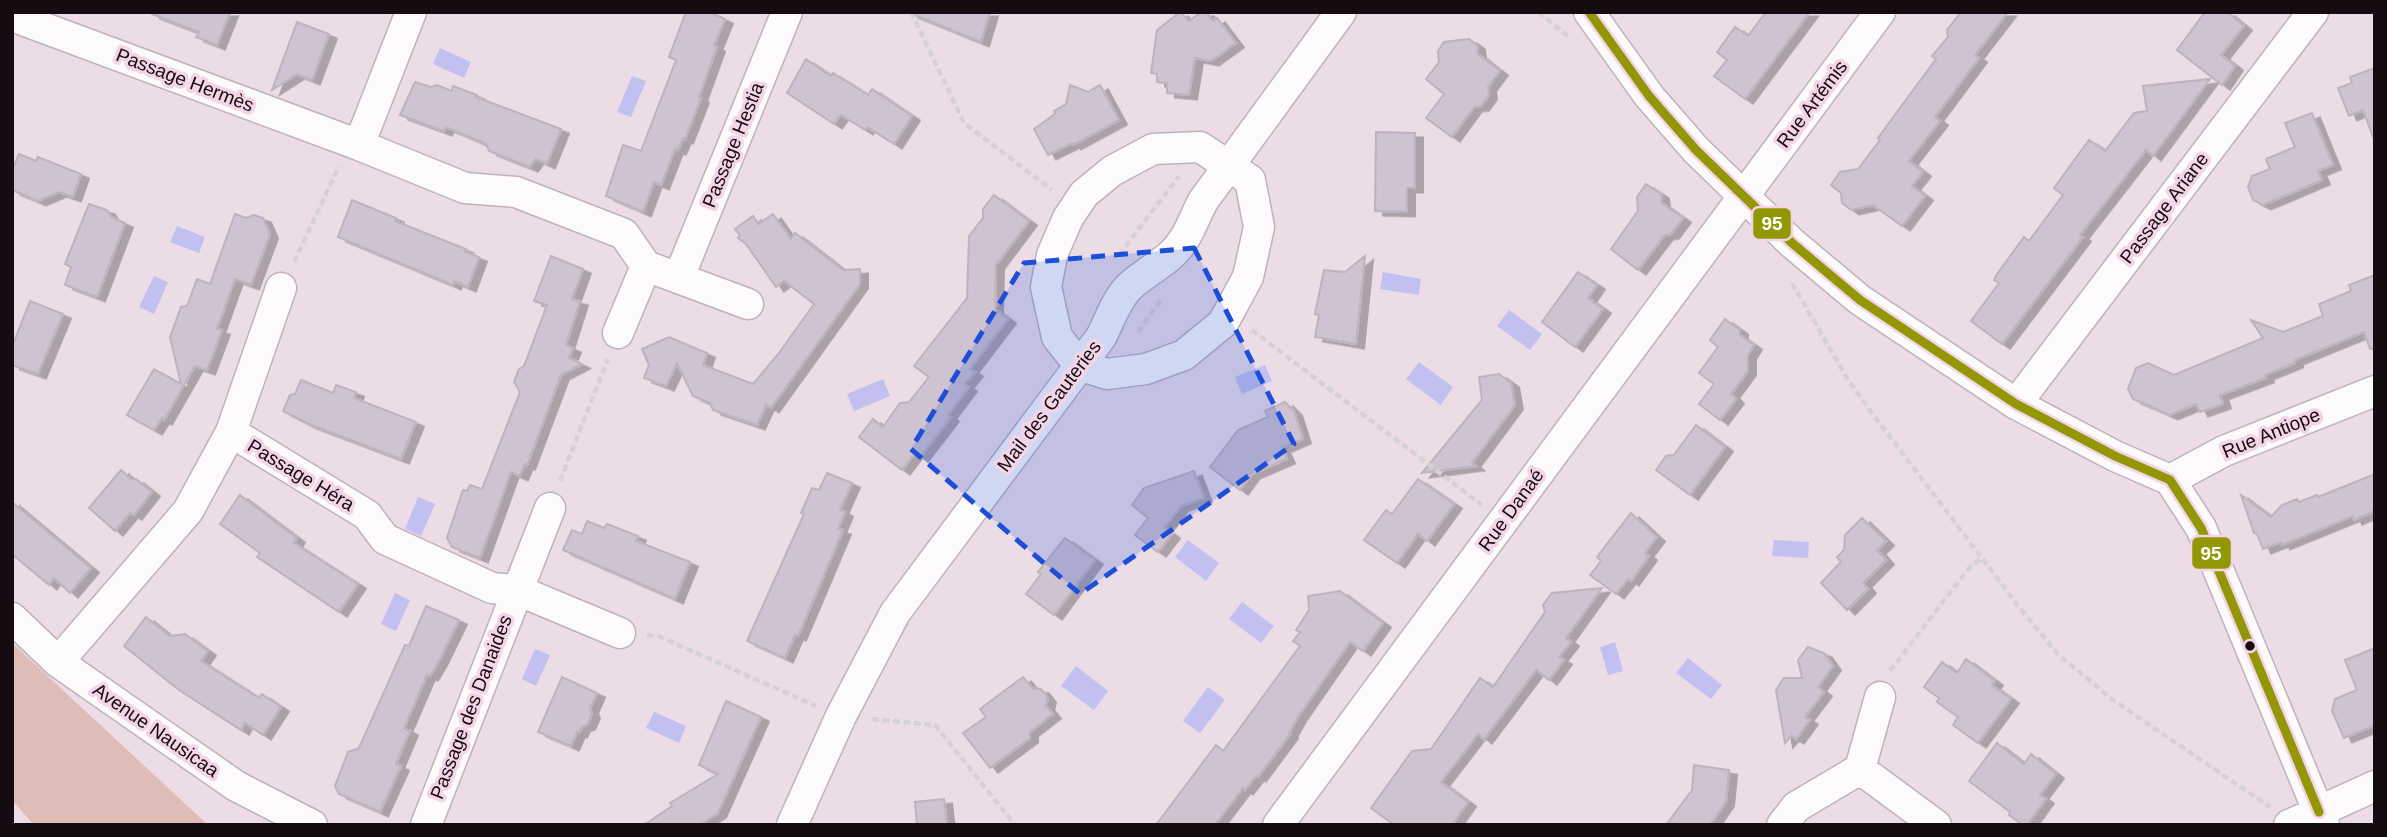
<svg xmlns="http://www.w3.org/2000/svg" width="2387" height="837" font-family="Arial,sans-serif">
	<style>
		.green { fill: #e0bcb6 }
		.water { fill: #c2c0f1 }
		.building { fill: #cfc2d1; stroke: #bdb3bd; stroke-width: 2; filter: url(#shadow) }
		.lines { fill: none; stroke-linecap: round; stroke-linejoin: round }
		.minor-casing { stroke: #bfb2ba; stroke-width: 33 }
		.path { stroke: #d6d2d4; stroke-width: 4.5; stroke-dasharray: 7 3.5; stroke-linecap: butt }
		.minor { stroke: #fcfafb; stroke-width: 30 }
		.bus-1-casing { stroke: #f3d5e7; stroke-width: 14 }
		.bus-1 { stroke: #929705; stroke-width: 9 }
		.marked { fill: #1d4ed8; fill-opacity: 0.2; stroke: #1d4ed8; stroke-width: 5; stroke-dasharray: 14 9; stroke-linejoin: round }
		.bus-dot { fill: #150c12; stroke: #f3d5e7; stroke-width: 2.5 }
		.labels { text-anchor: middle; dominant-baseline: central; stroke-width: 7; stroke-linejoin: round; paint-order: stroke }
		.street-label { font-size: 19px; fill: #150c12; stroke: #f3d5e7 }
		.line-badge { stroke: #f3d5e7; stroke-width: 2.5 }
		.badge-label { font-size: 19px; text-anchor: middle; font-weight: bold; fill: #fff }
	</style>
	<defs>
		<filter id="shadow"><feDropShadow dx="8" dy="4.5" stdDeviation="0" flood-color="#0004"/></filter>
	</defs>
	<rect width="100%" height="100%" fill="#ecdce6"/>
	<path class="green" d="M12,643L208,825H34L12,800Z"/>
	<path class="water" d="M440,48L471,62L464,78L433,64Z
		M632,76L646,81L631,117L617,112Z
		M177,226L205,237L199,253L170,242Z
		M1383,272L1421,279L1419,295L1380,289Z
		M154,276L168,282L154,314L139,307Z
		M1509,310L1542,334L1530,350L1497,326Z
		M1419,362L1453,387L1441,405L1406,379Z
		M1265,365L1272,381L1242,394L1235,377Z
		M883,379L890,396L854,411L847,394Z
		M418,497L435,504L421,536L405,529Z
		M1188,540L1219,563L1206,581L1175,557Z
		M1774,540L1809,542L1808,558L1772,556Z
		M395,593L410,600L396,631L381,624Z
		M1242,602L1274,626L1261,643L1229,619Z
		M1615,642L1623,671L1608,675L1600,647Z
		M535,649L550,655L536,686L522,679Z
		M1688,658L1722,685L1711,699L1676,673Z
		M1076,666L1108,691L1094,710L1061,686Z
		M1208,687L1225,700L1200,733L1183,721Z
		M654,712L686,726L679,743L646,728Z"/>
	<path class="building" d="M152,12H230L217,45L196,37L199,32L152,14Z
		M686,12H709L725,19L714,46L717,47L699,97L701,98L685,139L683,138L678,150L675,149L661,185L654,182L643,212L606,196L623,145L641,151L676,60L669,57Z
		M990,12L981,42L910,13V12Z
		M1180,12L1189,21L1201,12H1206L1213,21L1217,18L1236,43L1211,61L1195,58L1189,95L1167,93V83L1157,82V74L1151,73L1157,30Z
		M1766,12H1810L1745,99L1714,76L1727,60L1717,52L1735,27L1748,36Z
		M1961,12H2008L1975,55L1979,58L1935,117L1940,121L1909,161L1923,172L1912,186L1925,196L1902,226L1873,205L1851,210L1842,203L1841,193L1831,185L1840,172L1858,169L1880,140L1878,138L1936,59L1932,56L1948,37L1947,30Z
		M2205,12H2227L2244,26L2221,55L2235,66L2222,85L2177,50Z
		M297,22L329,34L312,80L297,74L272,90Z
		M1469,39L1477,45L1478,54L1500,71L1488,87L1489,95L1481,106L1474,107L1452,137L1426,118L1444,94L1426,79L1439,62L1438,51L1444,42Z
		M806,59L831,76L833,73L868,95L872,89L912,116L894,144L867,127L865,130L841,115L834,124L787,93Z
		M2375,68V137H2373L2363,110L2349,116L2338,88L2352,83L2350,77Z
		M2210,79L2153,156L2146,150L2080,235L2083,237L2002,344L1971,321L1999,283L1994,280L1997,274L2024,237L2029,241L2063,195L2054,188L2089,140L2105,151L2134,113L2147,111L2143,86Z
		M415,82L431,87L437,85L452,91L453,86L477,95L476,97L561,129L547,164L536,159L530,167L489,151L486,144L446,127L444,131L400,115Z
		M1070,85L1088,92L1100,85L1119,120L1073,145L1072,143L1048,155L1034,129L1055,114L1054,111L1066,104Z
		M2312,113L2333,165L2318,171L2322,180L2263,205L2253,200L2248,187L2252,176L2270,169L2266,159L2295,147L2285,123Z
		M1376,132L1415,133V188H1407V212L1375,211Z
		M19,154L36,161L38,157L81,174L73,197L59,192L38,201L12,190V170Z
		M1646,184L1661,194L1662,203L1683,218L1671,234L1665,235L1638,270L1611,249L1638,211L1637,197Z
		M994,195L1029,221L996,265L995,309L1008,319L970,369L975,372L965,384L969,387L948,415L951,417L920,457L915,453L902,470L859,437L873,419L883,427L900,403L909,402L929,377L914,366L967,298L969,236L983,218V209Z
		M352,200L396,218L395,221L466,249L465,252L479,257L468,287L454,281L453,285L338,237Z
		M89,204L107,210L111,217L125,223L97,297L65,285L71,267L65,264Z
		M235,214L246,218L254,215L263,218L270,234L251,285L235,279L217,329L222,330L207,370L195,366L164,420L162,418L154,430L127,415L154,369L181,384L170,337L181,307L187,306L197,279L210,284Z
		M773,214L791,239L795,233L843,270L860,269V284L771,408L766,405L757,425L713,410L710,403L693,396L677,363L666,386L644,378L649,365L642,349L669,337L707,353L703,365L753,384L779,353L814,304L784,281L776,287L746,244L738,238L740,236L735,229L753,216L758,224Z
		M551,256L583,269L572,299L580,301L566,345L573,348L569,358L582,364L561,375L527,465L525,464L520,476L511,472L480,558L452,547L447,538L463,490L467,491L470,485L482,489L520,392L514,382L519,369L524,366L547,305L534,301Z
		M1365,256L1356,344L1315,337L1319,315L1315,314L1324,270L1345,272Z
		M1578,272L1597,285L1588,298L1603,309L1575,347L1542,322Z
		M2375,275V349H2370L2364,332L2295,360V363L2265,375L2266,378L2220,395L2223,404L2200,412L2196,404L2170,415L2133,399L2128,389L2136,368L2148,363L2174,375L2263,338L2251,320L2283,332L2323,316L2319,304L2351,291L2349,285Z
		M30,301L63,314L38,374L12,365V347Z
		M1725,319L1740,330V335L1754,345L1748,355V371L1731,394L1736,399L1720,420L1699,404L1714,384L1699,373L1718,347L1710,340Z
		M1499,374L1511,383L1515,405L1472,463L1476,466L1422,473L1482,400L1479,377Z
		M301,380L333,393L336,385L356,392L354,398L416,422L401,459L309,424L283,411L290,395L295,394Z
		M1285,402L1294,411L1303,439L1282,448L1287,459L1252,474L1240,490L1210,467L1238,430L1268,417L1265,411Z
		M1696,425L1725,447L1690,495L1656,470L1666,456L1674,455Z
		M121,470L131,479H136L152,492L134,515L130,513L115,531L89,508Z
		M1194,471L1204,498L1181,506L1164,528L1172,534L1158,552L1135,535L1148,518L1132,505L1144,488Z
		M827,473L852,483L840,510L845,512L838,529L843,530L804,622L798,636L795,635L785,658L747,641L804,514L801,513L812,488L819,490Z
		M2375,474V511L2354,520L2353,516L2282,545L2281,542L2263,549L2257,534L2254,533L2241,495L2271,517L2282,505L2297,499L2299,502L2317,495L2318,497Z
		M1418,479L1454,504L1427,541L1418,534L1397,563L1364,540L1386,510L1392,514Z
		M240,495L297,538L294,543L358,584L339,612L257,557L260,553L220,524Z
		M12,502L91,568L70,593L54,578L49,585L12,554Z
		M1631,513L1657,537L1645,553L1649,556L1631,581L1628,579L1616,594L1590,575L1601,561L1597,557Z
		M1862,518L1886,541L1877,550L1886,560L1863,583L1868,589L1847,610L1821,583L1841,562L1837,557L1844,550L1845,535Z
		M587,521L604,528L607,524L638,536L636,541L690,562L675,599L563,550L572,530L582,534Z
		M1065,538L1095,560L1054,615L1026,594L1041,574L1038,572Z
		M1602,588L1566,638L1571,642L1559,657L1564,660L1549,680L1536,670L1484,739L1478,734L1441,782L1468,802L1452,825H1394L1371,808L1412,751L1431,749L1480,678L1493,687L1545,612L1543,605L1552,593Z
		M1340,591L1383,623L1363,651L1350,642L1298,717L1289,733L1290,734L1258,777L1256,776L1245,790L1243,788L1215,825H1156L1216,745L1223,751L1300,646L1293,641L1300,632L1296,630L1309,610L1308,596Z
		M426,606L459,620L439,661L430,676L427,675L404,728L410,731L396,764L401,766L380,812L339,794L335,786L348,752L359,748L405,645L409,646Z
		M146,617L170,636L185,634L208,651L201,661L259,698L262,694L281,707L263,735L245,723L241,730L179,690L124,646Z
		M1808,647L1824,653L1833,666L1818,687L1824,692L1805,717L1810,720L1796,739L1791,736L1785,743L1776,690L1784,678H1802L1798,660Z
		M2375,648V731L2373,726L2344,738L2332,711L2335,699L2357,690L2345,660Z
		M1966,659L1995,681L1992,685L2011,699L1978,743L1953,725L1958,717L1937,702L1939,698L1924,687L1942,662L1957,673Z
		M562,677L597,693L590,709L592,714L587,725L582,727L579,733L577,732L571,746L538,732Z
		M1023,677L1032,688L1041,689L1048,698L1046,706L1053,714L1030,732V738L990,768L963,733L986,717L980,709Z
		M726,701L761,717L718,813L700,825H644L672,806L670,803L718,774L699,765Z
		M1997,743L2024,764L2031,754L2056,774L2040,795L2046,799L2027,825H2023L2009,815L2010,812L1969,781Z
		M1694,765L1729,770L1726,802L1710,825H1666L1692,790Z
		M944,799L947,825H917L915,802Z"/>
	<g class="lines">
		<g class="minor-casing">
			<path id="minor" d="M1589,12L1649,96L1696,150L1792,243L1860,300L2016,404L2115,456L2170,480L2201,528L2324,825
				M12,16L359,145L465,188L516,192L624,234L646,266L748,304
				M359,145L411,12
				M1200,147L1250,180L1259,227L1248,277L1223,323L1184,355L1146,369L1107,374L1079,365L1057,337L1046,287L1052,255L1068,218L1084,194L1112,171L1153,149Z
				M679,277L787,12
				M618,333L646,266
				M2016,404L2313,12
				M231,432L367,515L385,539L492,588L517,590L620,633
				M2170,480L2224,451L2375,391
				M12,618L58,662L236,786L312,825
				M58,662L188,511L231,432L281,288
				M1860,769L1936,825
				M426,825L550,508
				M792,825L841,716L895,613L1101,337C1110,320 1115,302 1128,288C1141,275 1158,267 1172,254C1188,239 1193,220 1203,201L1341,12
				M1278,825L1880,12
				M1782,825L1796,807L1860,769L1880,697
				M2289,825L2375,786"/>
		</g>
		<path class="path" d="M911,12L964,123L1052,190
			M1538,12L1568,36
			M1119,255L1179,176
			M294,262L339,166
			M1792,283L1848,380L1872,413L2019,607L2058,654L2113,700L2270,807
			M1252,330L1482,505
			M1138,332L1162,299
			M560,481L608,359
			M647,635L658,636L816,706
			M1890,671L1969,568L1982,558
			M872,719L935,725L1015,825"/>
		<use href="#minor" class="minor"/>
		<g class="bus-1-casing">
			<path id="bus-1" d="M1589,12L1649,96L1696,150L1792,243L1860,300L2016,404L2115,456L2170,480L2201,528L2319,812"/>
		</g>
		<use href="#bus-1" class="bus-1"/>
	</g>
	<path class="marked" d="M1194,248L1294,444L1080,594L911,449L1024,263Z"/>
	<circle class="bus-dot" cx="2250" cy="646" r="6"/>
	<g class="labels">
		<g class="street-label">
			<text transform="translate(185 80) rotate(21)">Passage Hermès</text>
			<text transform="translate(1812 104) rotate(-53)">Rue Artémis</text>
			<text transform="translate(733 145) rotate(-68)">Passage Hestia</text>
			<text transform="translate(2164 208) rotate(-53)">Passage Ariane</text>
			<text transform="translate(1049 406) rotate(-53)">Mail des Gauteries</text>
			<text transform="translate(2271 433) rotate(-22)">Rue Antiope</text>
			<text transform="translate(301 475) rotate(31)">Passage Héra</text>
			<text transform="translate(1511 510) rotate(-54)">Rue Danaé</text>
			<text transform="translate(471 707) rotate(-69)">Passage des Danaides</text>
			<text transform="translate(156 730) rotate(35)">Avenue Nausicaa</text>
		</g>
	</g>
	<g class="line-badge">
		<rect x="1752" y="207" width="40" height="33" rx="7" fill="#929705"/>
		<rect x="2191" y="536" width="41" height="34" rx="7" fill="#929705"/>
	</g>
	<g class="badge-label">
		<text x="1772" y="230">95</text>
		<text x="2211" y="560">95</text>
	</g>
	<rect width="2387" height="837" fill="none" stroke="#150c12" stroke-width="28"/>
</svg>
